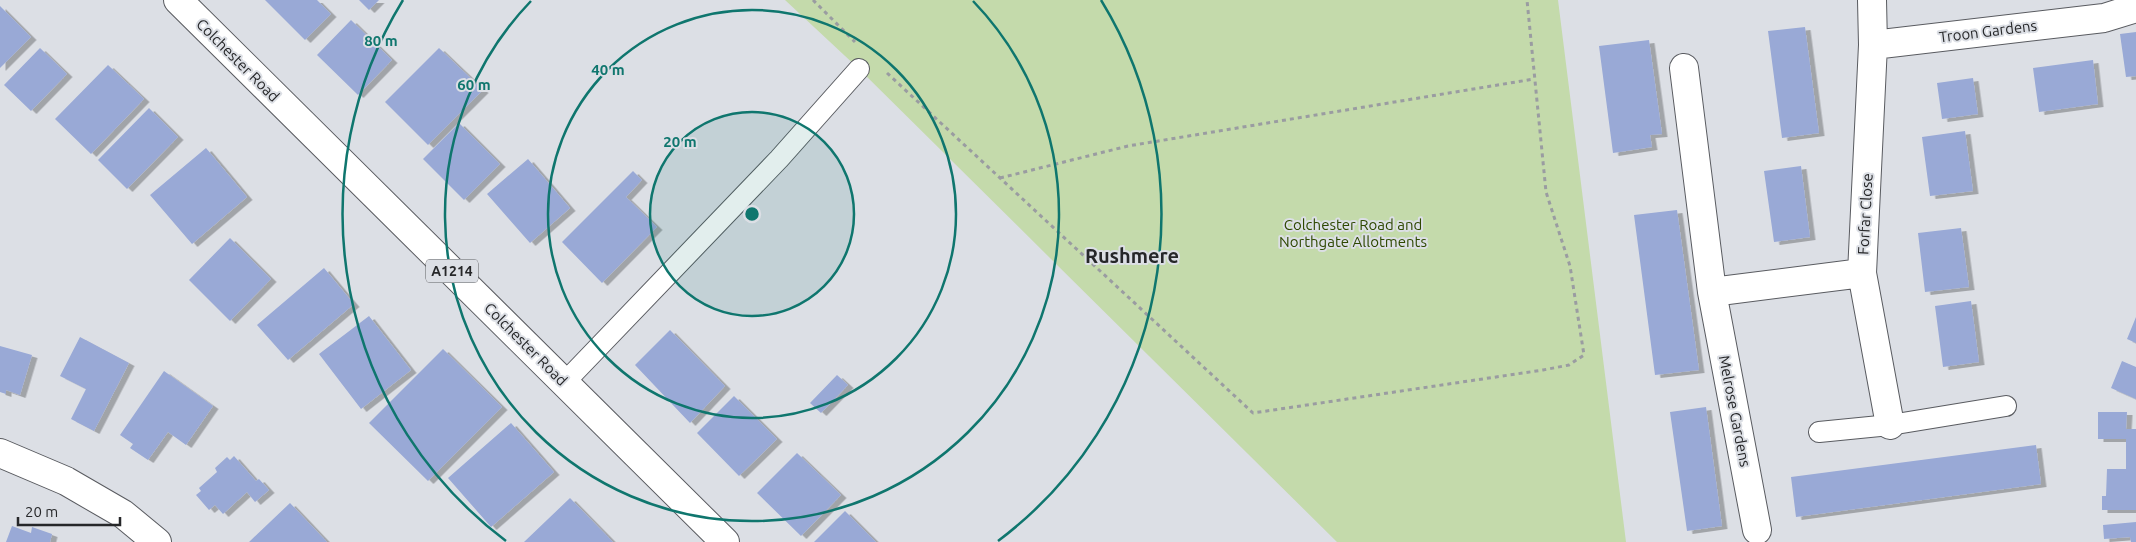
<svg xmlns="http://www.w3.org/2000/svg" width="2136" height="542" font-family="Ubuntu,sans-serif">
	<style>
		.green { fill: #c4daab }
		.building { fill: #99a9d6; filter: url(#shadow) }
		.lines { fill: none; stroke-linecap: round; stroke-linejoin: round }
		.service-casing { stroke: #595b60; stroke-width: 22 }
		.minor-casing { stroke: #595b60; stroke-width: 30 }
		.primary-casing { stroke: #595b60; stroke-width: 30 }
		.path { stroke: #9a9ca1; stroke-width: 3; stroke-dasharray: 4 4; stroke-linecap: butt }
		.service { stroke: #fff; stroke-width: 20 }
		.minor { stroke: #fff; stroke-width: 28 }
		.primary { stroke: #fff; stroke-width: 28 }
		.ring { fill: none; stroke: #0f766e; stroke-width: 2.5 }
		.labels { text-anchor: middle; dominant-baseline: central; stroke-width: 4; stroke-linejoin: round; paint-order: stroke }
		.shield { fill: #dcdfe5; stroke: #5d5e61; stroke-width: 1 }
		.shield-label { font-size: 14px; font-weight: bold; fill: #262729 }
		.street-label { font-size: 15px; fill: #262729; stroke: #dcdfe5 }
		.park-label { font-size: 15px; fill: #2e4800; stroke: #dcdfe5 }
		.district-label { font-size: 20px; font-weight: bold; fill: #262729; stroke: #dcdfe5 }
		.centre { fill: #0f766e; stroke: #dcdfe5; stroke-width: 2.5 }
		.ring-label { font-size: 15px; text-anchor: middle; font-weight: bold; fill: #0f766e; stroke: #dcdfe5; stroke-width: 4; stroke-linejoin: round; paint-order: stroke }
	</style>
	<defs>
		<filter id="shadow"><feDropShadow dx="5.5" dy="3" stdDeviation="0" flood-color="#0004"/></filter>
	</defs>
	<rect width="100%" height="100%" fill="#dcdfe5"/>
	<path class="green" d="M785,0H1558L1626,542H1337L859,69Z"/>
	<path class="building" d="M265,0H317L331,14L305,40Z
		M359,0H379L369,10Z
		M0,6L31,37L0,68Z
		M351,20L392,60L358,95L317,55Z
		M1805,27L1819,133L1782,138L1768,31Z
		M2136,32V76L2126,77L2120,34Z
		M1649,40L1662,134L1650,135L1652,147L1613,153L1599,46Z
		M40,48L67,74L31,111L4,85Z
		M439,48L483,90L428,145L385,102Z
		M2093,60L2098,104L2039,112L2033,68Z
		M108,65L144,99L91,154L55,119Z
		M1973,78L1978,114L1942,119L1937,83Z
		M149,108L178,137L127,189L98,160Z
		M459,123L500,164L464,200L423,159Z
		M1965,131L1973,191L1930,196L1922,137Z
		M206,148L247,197L192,244L150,195Z
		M528,159L570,208L530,243L487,194Z
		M1801,166L1810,237L1774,242L1764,171Z
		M633,171L642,180L626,197L657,227L602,283L562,242Z
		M1677,210L1699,370L1655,375L1634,215Z
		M1961,228L1969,287L1925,292L1918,233Z
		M230,238L271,279L230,321L189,280Z
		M324,268L354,304L288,360L257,325Z
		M1971,301L1979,362L1943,367L1935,306Z
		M369,316L411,370L361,409L319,354Z
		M2136,317V343L2127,339Z
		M670,330L725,386L690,423L635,365Z
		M80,337L129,363L94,431L71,419L86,389L60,376Z
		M0,346L32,355L20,395L6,390V394L0,392Z
		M443,349L502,407L428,481L369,423Z
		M2122,361L2136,367V399L2111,388Z
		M164,371L213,406L186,445L168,432L148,460L130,448L133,444L120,435Z
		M837,375L848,385L821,413L810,403Z
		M734,396L777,439L739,476L697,433Z
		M1706,407L1722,526L1687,531L1670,412Z
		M2098,412H2127L2126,429H2136V510H2102V496H2106L2107,469H2126V439H2098Z
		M511,423L554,472L491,527L448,478Z
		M2036,445L2041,484L1796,517L1791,477Z
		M797,453L841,495L801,536L757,493Z
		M234,456L256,481L259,479L269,490L255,502L247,492L223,514L215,505L209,510L196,495L201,491L199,488L217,472L215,468L227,457L230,460Z
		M570,498L613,542H524Z
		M290,503L327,542H249Z
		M845,511L876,542H814Z
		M2136,522V542H2131L2130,537L2104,539L2103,525Z
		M12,526L31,533L32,527L52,534L50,542H6Z"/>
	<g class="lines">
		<g class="service-casing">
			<path id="service" d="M565,382L779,159L859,69
				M1819,432L1890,425L2006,406"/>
		</g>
		<g class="minor-casing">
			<path id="minor" d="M1872,0L1873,45L1862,273L1890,425
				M1873,45L2104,18L2136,8
				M1684,68L1712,292L1757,530
				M1712,292L1862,273
				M0,453L66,481L123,514L157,542"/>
		</g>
		<g class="primary-casing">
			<path id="primary" d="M178,0L725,542"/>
		</g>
		<path class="path" d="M813,0L855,42
			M887,73L1253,413L1543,370L1569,365L1584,355L1570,266L1546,192L1527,0
			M1000,178L1128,146L1534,79"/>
		<use href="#service" class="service"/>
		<use href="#minor" class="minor"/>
		<use href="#primary" class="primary"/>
	</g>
	<circle cx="752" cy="214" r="102" fill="#0f766e" fill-opacity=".12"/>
	<g class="ring">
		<circle cx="752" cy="214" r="102"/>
		<circle cx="752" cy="214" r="204"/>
		<path d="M973 1A307 307 0 1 1 531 1"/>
		<path d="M506 541A409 409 0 0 1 403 0M1101 0A409 409 0 0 1 998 541"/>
	</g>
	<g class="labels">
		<rect class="shield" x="426" y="259.5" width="52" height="23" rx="4"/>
		<g class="shield-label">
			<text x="452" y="271">A1214</text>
		</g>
		<g class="street-label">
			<text transform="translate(1988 31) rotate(-7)">Troon Gardens</text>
			<text transform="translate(238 60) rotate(45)">Colchester Road</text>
			<text transform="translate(1865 214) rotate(-87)">Forfar Close</text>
			<text transform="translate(526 344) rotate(45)">Colchester Road</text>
			<text transform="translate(1735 411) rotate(79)">Melrose Gardens</text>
		</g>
		<g class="park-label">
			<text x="1353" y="224">Colchester Road and<tspan x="1353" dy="17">Northgate Allotments</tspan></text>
		</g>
		<g class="district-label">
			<text x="1132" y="255">Rushmere</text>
		</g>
	</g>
	<circle cx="752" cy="214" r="8" class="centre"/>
	<g class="ring-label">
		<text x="381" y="46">80 m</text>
		<text x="608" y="75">40 m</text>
		<text x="474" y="90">60 m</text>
		<text x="680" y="147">20 m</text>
	</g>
	<path d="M18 517v8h102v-8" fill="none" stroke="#262729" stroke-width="2.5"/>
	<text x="25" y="517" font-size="15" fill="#262729" stroke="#dcdfe5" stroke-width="4" paint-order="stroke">20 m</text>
</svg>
